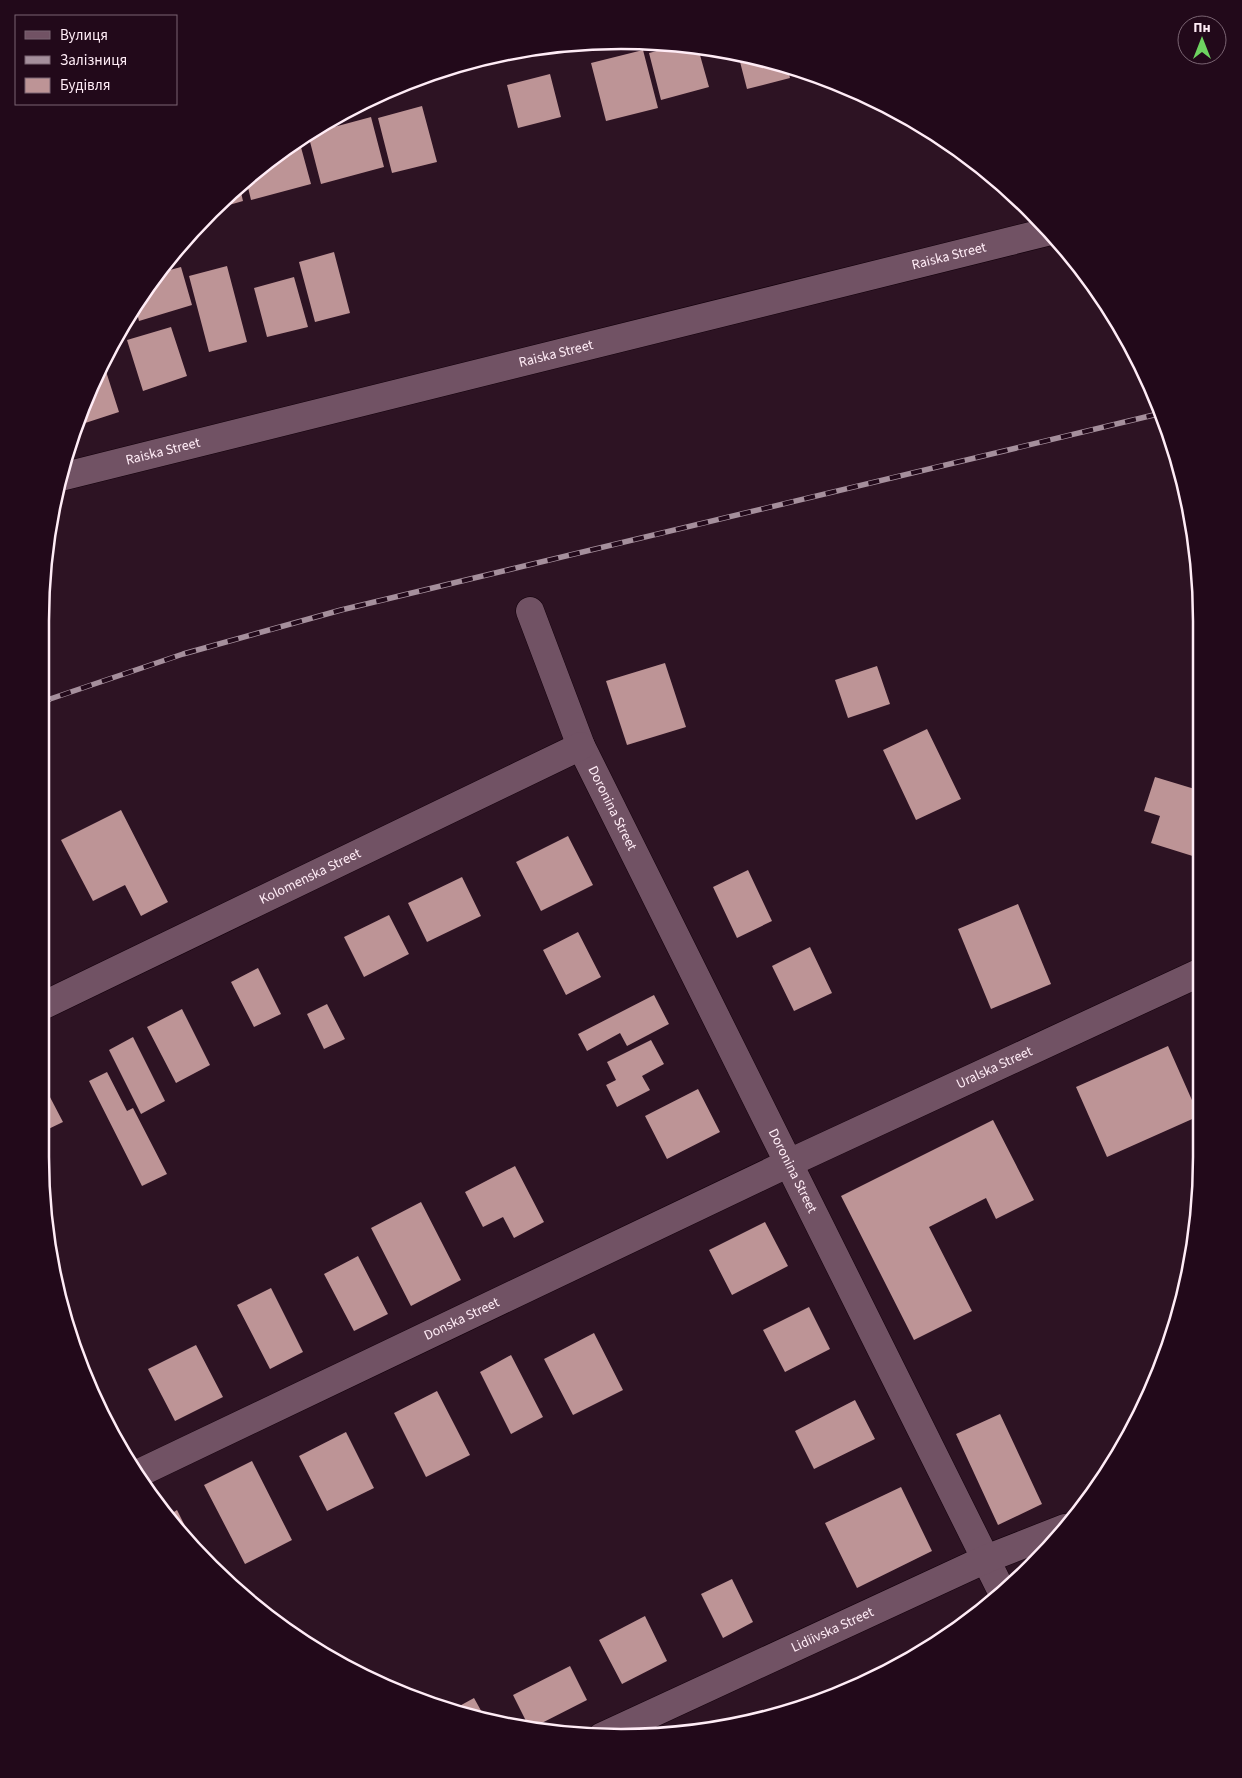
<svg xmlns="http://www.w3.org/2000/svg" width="1242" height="1778" font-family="'Source Sans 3',sans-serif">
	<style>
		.building { fill: #bd9496 }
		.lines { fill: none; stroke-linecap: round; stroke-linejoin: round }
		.minor-casing { stroke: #13010c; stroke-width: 29 }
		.minor { stroke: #715264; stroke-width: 28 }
		.rail-casing { stroke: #a58f9c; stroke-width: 5.5 }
		.rail { stroke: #22091a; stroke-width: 4; stroke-dasharray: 11; stroke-linecap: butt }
		.labels { text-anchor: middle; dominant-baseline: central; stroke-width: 5; stroke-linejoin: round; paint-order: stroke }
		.street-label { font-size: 14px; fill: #ffecf6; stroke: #22091a }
		.rim { fill: none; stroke: #ffecf6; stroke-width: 2.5 }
	</style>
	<rect width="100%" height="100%" fill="#2d1323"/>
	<path class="building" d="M680,45L698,48L709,87L661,100L649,53Z
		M643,50L658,108L606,121L591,63Z
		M738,54L771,60L787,66L790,78L747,89Z
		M550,74L561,117L518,128L507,85Z
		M422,106L437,162L392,173L378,118Z
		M371,117L384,167L321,184L308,134Z
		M299,140L311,184L251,200L246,179Z
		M239,184L243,201L215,209L238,184Z
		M334,252L350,313L315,322L299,262Z
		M227,266L247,342L209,352L189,276Z
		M181,267L192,305L139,321L135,305L155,274Z
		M294,277L308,327L267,337L254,288Z
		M171,327L187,376L143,391L127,340Z
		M103,362L119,412L76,426L84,399Z
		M665,663L686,727L627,745L606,681Z
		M877,666L890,704L848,718L835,680Z
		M927,729L961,799L916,820L883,750Z
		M1155,777L1198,790L1199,858L1151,843L1160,816L1144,811Z
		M121,810L168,902L141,916L125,885L93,901L61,840Z
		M568,836L593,885L541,911L516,862Z
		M748,870L772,921L737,938L713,887Z
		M462,877L481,916L427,942L408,903Z
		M1018,904L1051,984L991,1009L958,929Z
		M389,915L409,954L364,977L344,937Z
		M578,932L601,977L566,995L543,950Z
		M810,947L832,993L794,1011L772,966Z
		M258,968L281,1014L254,1027L231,982Z
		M654,995L669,1024L627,1046L620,1033L587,1051L578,1034Z
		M327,1004L345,1039L324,1049L307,1014Z
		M182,1009L210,1065L176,1083L147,1027Z
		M133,1037L165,1101L141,1114L109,1050Z
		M651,1040L664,1064L642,1076L650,1090L617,1107L606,1085L616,1080L607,1062Z
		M1168,1046L1199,1116L1107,1157L1076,1087Z
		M107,1072L127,1111L133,1108L167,1174L142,1186L89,1081Z
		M40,1078L63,1122L40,1133Z
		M698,1089L720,1132L667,1159L645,1116Z
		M993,1120L1034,1200L996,1219L986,1198L929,1227L972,1311L914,1340L841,1196Z
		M515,1166L544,1222L514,1238L503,1217L483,1227L465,1192Z
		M421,1202L461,1280L411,1306L371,1228Z
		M765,1222L788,1266L732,1295L709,1250Z
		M358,1256L388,1314L354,1331L324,1274Z
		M271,1288L303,1352L270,1369L237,1305Z
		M809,1307L830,1349L785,1372L763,1330Z
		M594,1333L623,1390L573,1415L544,1359Z
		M196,1345L223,1397L175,1421L148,1369Z
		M511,1355L543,1417L511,1434L480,1372Z
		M437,1391L470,1455L426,1477L394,1413Z
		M855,1400L875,1439L814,1469L795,1431Z
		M1000,1414L1042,1504L998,1525L956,1434Z
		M346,1432L374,1488L327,1511L299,1456Z
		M252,1461L292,1540L245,1564L204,1485Z
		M901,1487L932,1551L857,1588L825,1523Z
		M177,1510L193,1542L169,1515Z
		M732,1579L753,1622L723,1638L701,1594Z
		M645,1616L667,1661L622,1684L599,1640Z
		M570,1666L587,1700L530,1729L513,1695Z
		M474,1698L484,1716L454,1709Z"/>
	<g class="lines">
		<g class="minor-casing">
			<g id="minor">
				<path id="s1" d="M61,477L1051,231"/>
				<path id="s2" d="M530,611L581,746L1003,1594"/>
				<path id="s3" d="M40,1007L581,746"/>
				<path id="s4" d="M135,1475L789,1163L1199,973"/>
				<path id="s5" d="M601,1737L986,1559L1065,1528"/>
			</g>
		</g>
		<use href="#minor" class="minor"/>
		<g class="rail-casing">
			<path id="rail" d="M40,704L50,699L183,654L341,610L1162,413"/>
		</g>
		<use href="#rail" class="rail"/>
	</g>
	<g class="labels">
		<g class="street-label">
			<text stroke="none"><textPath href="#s1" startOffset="915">Raiska Street</textPath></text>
			<text stroke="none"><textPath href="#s1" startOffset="510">Raiska Street</textPath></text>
			<text stroke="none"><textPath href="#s1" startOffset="105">Raiska Street</textPath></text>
			<text stroke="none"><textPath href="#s2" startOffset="214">Doronina Street</textPath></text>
			<text stroke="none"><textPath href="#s3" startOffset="300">Kolomenska Street</textPath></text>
			<text stroke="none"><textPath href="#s4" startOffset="951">Uralska Street</textPath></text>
			<text stroke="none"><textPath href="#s2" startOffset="619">Doronina Street</textPath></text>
			<text stroke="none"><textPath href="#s4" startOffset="362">Donska Street</textPath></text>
			<text stroke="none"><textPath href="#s5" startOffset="255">Lidiivska Street</textPath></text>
		</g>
	</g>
	<path d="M0 0H1242V1778H0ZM621 49H621A572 572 0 0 1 1193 621V1157A572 572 0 0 1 621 1729H621A572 572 0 0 1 49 1157V621A572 572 0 0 1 621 49Z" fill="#22091a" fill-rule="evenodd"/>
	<path class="rim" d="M621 49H621A572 572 0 0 1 1193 621V1157A572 572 0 0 1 621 1729H621A572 572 0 0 1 49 1157V621A572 572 0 0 1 621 49Z"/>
	<rect x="15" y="15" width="162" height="90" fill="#22091a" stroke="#7a6472"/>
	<rect x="25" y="31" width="25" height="8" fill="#715264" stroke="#7a6472"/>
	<text x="60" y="40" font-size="15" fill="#ffecf6">Вулиця</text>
	<rect x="25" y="56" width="25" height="8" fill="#a58f9c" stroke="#7a6472"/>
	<text x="60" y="65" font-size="15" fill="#ffecf6">Залізниця</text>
	<rect x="25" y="78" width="25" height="15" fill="#bd9496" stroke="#7a6472"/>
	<text x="60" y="90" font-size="15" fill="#ffecf6">Будівля</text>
	<g transform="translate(1202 40)"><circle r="24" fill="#22091a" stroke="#7a6472"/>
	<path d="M0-4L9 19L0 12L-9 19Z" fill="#6ed360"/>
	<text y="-8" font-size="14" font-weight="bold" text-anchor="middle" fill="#ffecf6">Пн</text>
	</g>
</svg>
